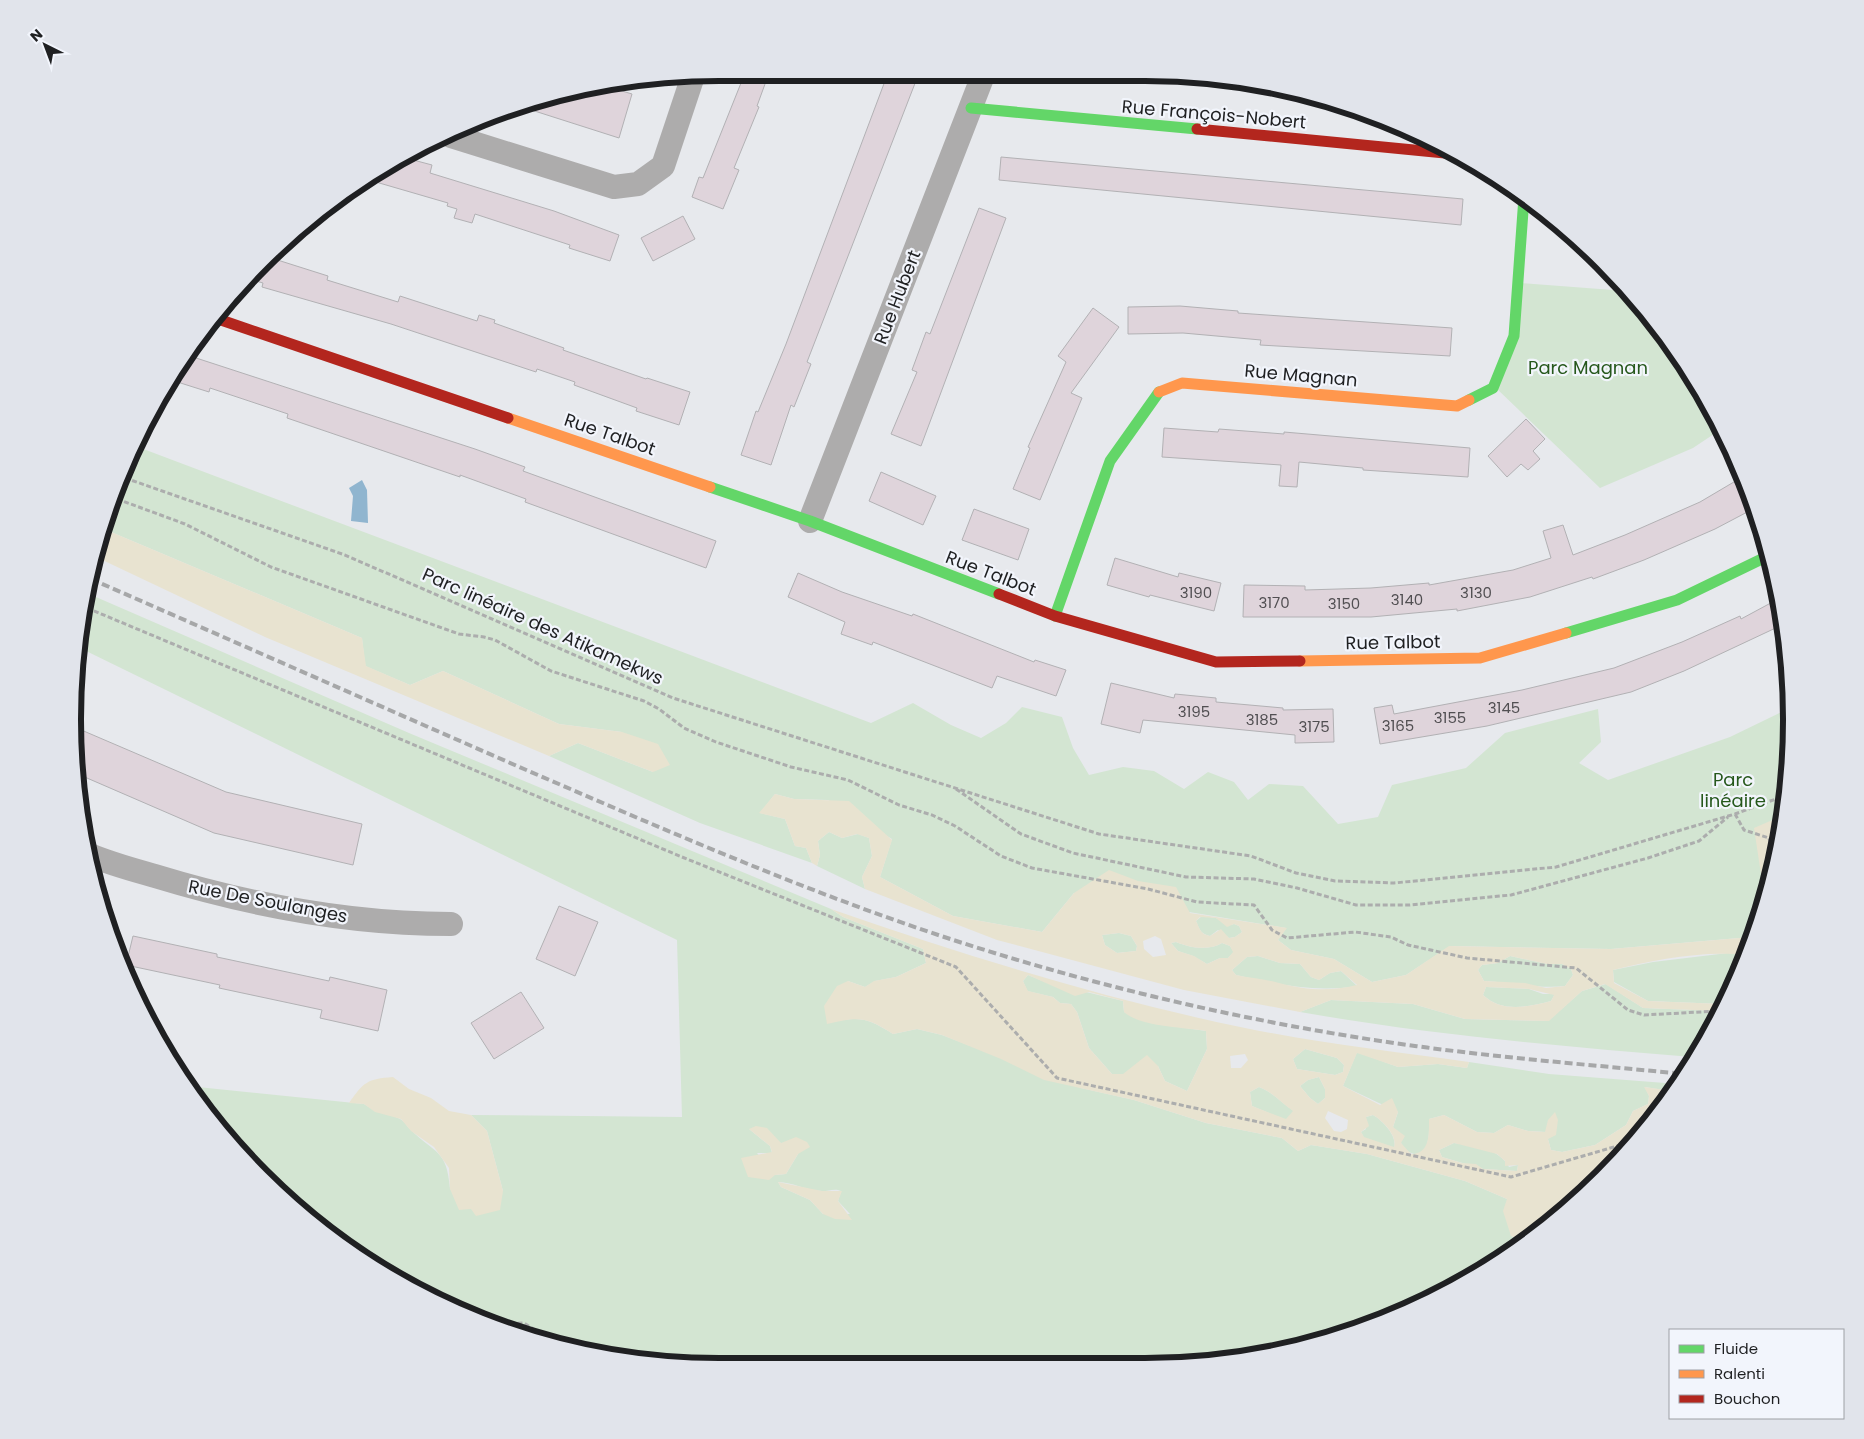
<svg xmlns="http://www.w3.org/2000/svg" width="1864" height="1439" font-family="Poppins,sans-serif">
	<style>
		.green { fill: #d3e5d2; fill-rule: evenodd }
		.sand { fill: #e8e3d0; fill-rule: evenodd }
		.water { fill: #90b5cf }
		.building { fill: #dfd4db; stroke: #b2b1b4 }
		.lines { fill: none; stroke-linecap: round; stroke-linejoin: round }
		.path { stroke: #acadad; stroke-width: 3; stroke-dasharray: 5 2.5; stroke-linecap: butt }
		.street { stroke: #adacac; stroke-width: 24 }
		.fast { stroke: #63d668; stroke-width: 11 }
		.slow { stroke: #ff974d; stroke-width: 11 }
		.jam { stroke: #b3261e; stroke-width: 11 }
		.rail { stroke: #a6a7a8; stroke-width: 4; stroke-dasharray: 8 4; stroke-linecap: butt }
		.labels { text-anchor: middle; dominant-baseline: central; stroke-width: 4.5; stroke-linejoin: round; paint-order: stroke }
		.number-label { font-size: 15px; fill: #514f52 }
		.street-label { font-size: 18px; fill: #1f2022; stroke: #f2f5fc }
		.park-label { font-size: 18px; fill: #26581c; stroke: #f2f5fc }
		.rim { fill: none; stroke: #1f2022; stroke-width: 6 }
	</style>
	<rect width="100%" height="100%" fill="#e7e9ed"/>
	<path class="green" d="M1521,283L1626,291L1683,360L1720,430L1693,448L1600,488L1496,388Z
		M138,447L871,723L913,703L951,725L981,738L1006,723L1022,707L1062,717L1073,748L1089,775L1123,767L1154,771L1184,789L1208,772L1234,782L1248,800L1269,784L1303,786L1338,824L1378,817L1392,785L1466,768L1505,733L1598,709L1601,742L1579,763L1608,780L1730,737L1790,708L1791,720L1781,829L1751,937L1611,949L1450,946L1406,975L1372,982L1334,959L1291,950L1278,940L1286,928L1074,893L1042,932L953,916L880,877L892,839L828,800L794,799L775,794L760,813L785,819L795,846L806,848L812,863L700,823L549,756L578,743L653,772L622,732L559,724L443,671L410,685L365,666L362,638L104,529Z
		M89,594L409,733L831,909L843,917L923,949L926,963L896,977L875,981L865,987L848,981L827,1023C859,1017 864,1016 893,1034L917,1029L942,1035L1081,1088L1134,1100L1206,1123L1282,1138L1298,1151L1311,1145L1367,1154L1465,1181L1507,1199L1511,1236L1525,1241L1504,1258L1353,1332L1229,1361H635L472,1317L360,1258L262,1177L188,1086L364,1104C378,1114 388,1112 400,1119C405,1121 407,1127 411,1130C435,1154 447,1149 450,1189L503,1191L487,1131L471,1115L682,1117L677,940L82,649ZM749,1129L781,1143L798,1154L786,1174L775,1175L757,1153H772L770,1146ZM778,1182C793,1182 806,1191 822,1191C829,1191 835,1188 841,1191L838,1201L850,1214H823L810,1200L781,1187Z
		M829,832L842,838L858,834L869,838L872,856L862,877L865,889L817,866L820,855L818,841Z
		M1202,916L1216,918L1230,925L1234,924L1239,926L1242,932L1235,937L1229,938L1218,930L1210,936C1200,934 1199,928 1196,921Z
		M1119,933L1131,936L1137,946L1136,951L1117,953L1105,945L1102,935Z
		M1176,942C1190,948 1209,951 1222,943L1230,946L1234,952L1228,958H1220L1207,964L1193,956L1178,951L1171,943Z
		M1728,953L1746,955L1742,967L1722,1004L1648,1001L1614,982L1613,970L1653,962Z
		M1258,956L1280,963L1300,964L1311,977L1319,980L1330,973L1341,971L1357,986C1315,993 1277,984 1236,975L1232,970L1247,957Z
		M1510,956L1547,964H1562L1571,969L1573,975L1565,986C1538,989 1511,982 1484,981L1478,970L1482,965L1498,963Z
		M1028,975L1045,982L1123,1001L1124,1012L1158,1024L1206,1031L1207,1049L1187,1091L1165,1081L1158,1066L1123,1075L1112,1074L1089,1048L1077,1012L1071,1004L1060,1003L1053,997L1027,991L1023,981Z
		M1606,984L1643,1008L1719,1011L1692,1057C1561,1046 1430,1035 1300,1012L1331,1000L1413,1004L1465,1019L1548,1021L1582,991Z
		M1486,987L1529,989L1543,994H1555L1551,1001C1528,1007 1502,1013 1483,995Z
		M1305,1049L1337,1058L1344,1065L1343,1072L1335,1075L1297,1069L1293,1059Z
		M1357,1052L1398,1067L1438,1064L1467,1068L1469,1062L1549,1074L1678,1084L1670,1091L1645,1087L1649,1096L1648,1104L1633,1111L1626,1125L1595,1145L1562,1152L1551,1150L1546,1132L1528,1131L1508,1125L1494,1133L1477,1132L1444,1115L1429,1119C1429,1130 1431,1155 1414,1154C1410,1153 1407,1151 1404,1148C1400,1142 1397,1134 1393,1127L1398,1112L1343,1086Z
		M1319,1077L1325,1089V1098L1318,1104L1310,1098L1300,1086L1308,1080Z
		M1259,1087C1273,1092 1281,1103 1294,1111L1286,1120L1252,1106L1250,1092Z
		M1373,1115C1382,1120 1398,1136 1394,1148L1364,1138L1361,1132L1366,1129V1117Z
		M1454,1143C1474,1146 1499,1148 1509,1167L1518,1165L1517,1171L1483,1169L1442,1157L1439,1150Z"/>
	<path class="sand" d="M104,529L362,638L366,666L410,685L443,671L559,724L622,732L658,744L670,765L653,772L578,743L549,756L265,637L94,556Z
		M775,794L794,799L849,801L892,840L880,877L953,916L1042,932L1074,893L1109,870L1138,881L1176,887L1190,913L1287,928L1278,940L1291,950L1334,959L1372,982L1406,975L1449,946L1611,949L1751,937L1746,955C1703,950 1654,960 1613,970L1614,983L1648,1001L1722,1004L1719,1011L1643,1008L1605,984L1582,991L1549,1021L1465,1019L1413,1004L1331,1000L1300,1012L1184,990L997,940L865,889L862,877L872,856L869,838L857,834L842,838L829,832L818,841L820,855L817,866L812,863L806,848L795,846L785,819L759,813ZM1200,917L1216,918L1227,927L1234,924L1239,926L1242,932L1235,937L1229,938L1221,929L1210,936C1200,934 1200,929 1196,921ZM1119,933L1131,936L1137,946L1136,951L1117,953L1105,945L1102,935ZM1155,936L1161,939L1166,955L1153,957L1144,949L1143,941ZM1176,942C1190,948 1209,951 1222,943L1230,946L1233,952L1228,958H1220L1207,964L1194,956L1178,951L1171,943ZM1258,956L1280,963L1300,964L1311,977L1319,980L1330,973L1341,971L1357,985C1328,992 1307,990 1279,983C1265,979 1250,978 1236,975L1232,970L1247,957ZM1510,956L1547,964H1562L1571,969L1573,975L1565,986L1546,988L1525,983L1484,981L1478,970L1482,965L1498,963ZM1486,987L1529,989L1554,995L1551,1001C1528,1007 1502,1013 1483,995Z
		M1782,816L1779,846L1764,894L1754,828Z
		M831,909C967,956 1104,999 1245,1028C1319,1043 1395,1052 1469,1062L1467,1068L1438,1064L1398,1067L1357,1053L1343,1086L1380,1105L1392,1098L1398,1112L1393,1127L1405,1136L1401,1143L1411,1154C1430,1154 1429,1134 1429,1119L1444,1115L1477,1132L1494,1133L1508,1125L1528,1131L1545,1132L1548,1120L1555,1112L1558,1120L1556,1135L1548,1139L1551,1150L1562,1152L1595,1145L1626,1125L1633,1111L1648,1104L1649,1096L1644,1087L1673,1091L1655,1113L1651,1110L1641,1116L1635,1127L1639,1132L1602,1177L1525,1241L1511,1236L1503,1211L1507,1199L1465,1181L1367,1154L1311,1145L1298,1151L1282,1138L1206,1123L1134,1100L1044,1080L1001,1059L942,1035L917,1029L893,1034C865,1016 858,1017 827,1024L824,1006L837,986L848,981L865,987L874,981L896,977L926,963L923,949L843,917ZM1028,975L1075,996L1089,992L1123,1001L1124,1012C1141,1027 1183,1027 1206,1031L1207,1049L1187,1091L1165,1081L1158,1066L1147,1055L1123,1074H1112L1089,1048L1077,1012L1071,1004L1060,1003L1053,997L1028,991L1023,981ZM1305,1049L1337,1058L1344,1065L1343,1072L1335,1075L1297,1069L1293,1059ZM1245,1054L1248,1060L1241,1068H1231L1230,1056ZM1319,1077L1325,1089V1098L1318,1104L1310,1098L1300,1086L1308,1080ZM1259,1087C1273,1092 1281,1103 1293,1111L1286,1119L1252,1106L1250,1092ZM1328,1111L1348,1120L1347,1129L1341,1132L1334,1131L1325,1118ZM1373,1115C1382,1120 1398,1136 1394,1147L1364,1137L1361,1132L1369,1126L1366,1117ZM1454,1143L1497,1154L1505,1161V1166L1518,1165L1517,1171L1483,1169L1476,1164L1462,1163L1442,1157L1439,1150Z
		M393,1077L409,1089L431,1098L449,1111L471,1115L487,1131L503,1191L500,1210L476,1216L471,1209L459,1210L450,1189L449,1168L434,1147L411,1131L401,1119L375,1112L364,1104L349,1103C364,1082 367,1079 393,1077Z
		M756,1126L767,1128L781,1143L796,1137L807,1142L810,1147L798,1154L786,1174L775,1175L769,1180L748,1177L741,1158L772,1152L770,1146L749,1129Z
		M778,1182L822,1191H842L838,1201L852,1220L835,1219L823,1214L810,1200L781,1187Z"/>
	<path class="water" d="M362,480L367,490L368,523L351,521L353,496L349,488Z"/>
	<path class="building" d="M745,73H769L757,106L759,107L734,168L739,170L723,209L692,197L699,177L703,178Z
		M888,73H919L807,362L811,364L794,407L791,405L771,465L741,455L756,411L758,412L786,344Z
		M609,87L632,94L619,138L522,107L552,95Z
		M402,157L432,165L430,173L554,211L619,235L610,261L569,248L570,245L475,214L472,223L454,218L457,209L447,206L448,203L369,180Z
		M1001,157L1463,199L1461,225L999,180Z
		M979,208L1006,218L921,446L891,434L917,372L912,370L926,332L930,334Z
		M683,216L695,239L653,261L641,238Z
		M268,257L328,276L327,280L398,302L400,296L477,321L479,315L495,320L494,323L564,348L563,350L646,379L647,378L690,392L679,425L636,411L637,408L574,385L575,382L537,369L536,372L391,324L262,287L263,283L249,279Z
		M1180,306L1238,311V313L1452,328L1450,356L1260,345L1261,340L1183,333L1128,334V307Z
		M1093,308L1119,327L1071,393L1082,398L1040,500L1013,489L1030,448L1028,447L1066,362L1058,356Z
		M190,356L475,449L525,467L523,471L716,541L706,568L525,502L526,499L460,475V477L287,418L288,414L210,388L209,392L171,380Z
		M1526,419L1545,439L1533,451L1540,459L1528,470L1521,464L1507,477L1488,456Z
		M1164,428L1218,432L1219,429L1284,434V432L1470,448L1468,477L1363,470V468L1299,462L1297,487L1279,486L1281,465L1162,457Z
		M881,472L936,496L923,525L869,501Z
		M1744,476L1753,509L1715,529L1644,560L1593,579L1592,577L1530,597L1457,611V609L1371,617H1243L1244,585L1305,586V590L1371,588L1429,583V585L1513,570L1551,558L1543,531L1563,525L1573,555L1625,535L1700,502Z
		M974,509L1029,529L1018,560L962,540Z
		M1115,558L1178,577L1179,573L1221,583L1214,611L1150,595L1149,597L1107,585Z
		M798,573L842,592L912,616L913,614L1034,662L1035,660L1066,670L1056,696L997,676L992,688L873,642L872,645L841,634L845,622L788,597Z
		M1780,598L1782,625L1684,671L1631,692L1487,726L1380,744L1374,708L1392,705L1394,714L1522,690L1614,668L1682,642L1740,616L1741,619Z
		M1111,683L1174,698L1175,694L1216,698V702L1283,708V710L1333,709L1334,742L1295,743V735L1143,720L1140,733L1101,724Z
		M79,729L226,792L362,824L353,865L214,833L80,775L75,738Z
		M559,906L598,922L575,976L536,959Z
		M133,936L217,954V957L329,981L330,977L387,990L378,1031L320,1018L322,1010L219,988L220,985L126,965Z
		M521,992L544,1028L494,1059L471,1023Z"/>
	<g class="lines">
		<path class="path" d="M125,478L345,555L673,698L1099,834L1251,856L1296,873L1335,881L1394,883L1556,867L1735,814L1784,796
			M117,499L185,524L271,567L459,634L484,637L495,640L551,671L644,701L659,709L684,728L716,742L791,767L848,780L899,805L932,815L955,826L1001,856L1032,868L1148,889L1197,902L1254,905L1272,930L1287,938L1355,932L1391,937L1408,945L1467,958L1576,968L1628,1010L1644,1015L1719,1011
			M87,608L682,857L956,967L1057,1078L1511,1177L1631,1142
			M956,789L1021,834L1073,853L1186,877L1254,879L1297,888L1356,905H1409L1511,895L1648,858L1699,841L1728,817
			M1735,814L1744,830L1769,838L1774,861
			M495,1324L524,1323L546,1337
			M606,1353L608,1354"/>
		<path class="street" d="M451,136L614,187L638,184L663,166L693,76
			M810,521L984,73
			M90,855C111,864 134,870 155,876C250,905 351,924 451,924"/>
		<path class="fast" d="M971,108L1197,129
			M1469,400L1493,388L1514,336L1524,197
			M710,487L810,521L999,594
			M1055,616L1110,461L1159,392
			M1566,633L1677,600L1768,556"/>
		<path class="slow" d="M1159,392L1182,383L1457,406L1469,400
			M508,418L710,487
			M1300,661L1480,658L1566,633"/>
		<path class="jam" d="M1197,129L1455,154
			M218,319L508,418
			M999,594L1055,616L1216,662L1300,661"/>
		<path class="rail" d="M91,579C235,642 380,706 524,769C677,835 829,902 988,951C1114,990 1244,1020 1374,1040C1477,1056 1581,1064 1685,1074"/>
	</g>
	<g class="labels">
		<g class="number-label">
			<text x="1196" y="592">3190</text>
			<text x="1476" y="592">3130</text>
			<text x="1407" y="599">3140</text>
			<text x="1274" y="602">3170</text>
			<text x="1344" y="603">3150</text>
			<text x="1504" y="707">3145</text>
			<text x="1194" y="711">3195</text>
			<text x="1450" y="717">3155</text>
			<text x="1262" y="719">3185</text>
			<text x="1398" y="725">3165</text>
			<text x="1314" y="726">3175</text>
		</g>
		<g class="street-label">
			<text transform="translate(1214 114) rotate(5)">Rue François-Nobert</text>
			<text transform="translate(897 297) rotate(-69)">Rue Hubert</text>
			<text transform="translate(1301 375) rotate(5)">Rue Magnan</text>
			<text transform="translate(610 434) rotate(19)">Rue Talbot</text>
			<text transform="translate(991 573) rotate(21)">Rue Talbot</text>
			<text transform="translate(543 626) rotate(24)">Parc linéaire des Atikamekws</text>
			<text transform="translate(1393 642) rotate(-1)">Rue Talbot</text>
			<text transform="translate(268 901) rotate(11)">Rue De Soulanges</text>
		</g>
		<g class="park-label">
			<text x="1588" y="367">Parc Magnan</text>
			<text x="1733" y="779">Parc<tspan x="1733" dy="21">linéaire</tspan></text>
		</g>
	</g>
	<path d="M0 0H1864V1439H0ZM719 81H1145A638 638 0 0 1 1783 719V720A638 638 0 0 1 1145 1358H719A638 638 0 0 1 81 720V719A638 638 0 0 1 719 81Z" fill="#e1e4eb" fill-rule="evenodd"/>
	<path class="rim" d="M719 81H1145A638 638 0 0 1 1783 719V720A638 638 0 0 1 1145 1358H719A638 638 0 0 1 81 720V719A638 638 0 0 1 719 81Z"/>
	<rect x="1669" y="1329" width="175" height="90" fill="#f2f5fc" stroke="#9ea0a5"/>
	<rect x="1679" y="1345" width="25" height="8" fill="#63d668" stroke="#9ea0a5"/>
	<text x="1714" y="1354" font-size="15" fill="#1f2022">Fluide</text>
	<rect x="1679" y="1370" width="25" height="8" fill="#ff974d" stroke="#9ea0a5"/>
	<text x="1714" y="1379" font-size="15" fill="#1f2022">Ralenti</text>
	<rect x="1679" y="1395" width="25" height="8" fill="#b3261e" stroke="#9ea0a5"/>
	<text x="1714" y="1404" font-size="15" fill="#1f2022">Bouchon</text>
	<g transform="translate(45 45) rotate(318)" stroke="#f2f5fc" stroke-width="4" paint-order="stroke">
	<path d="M0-4L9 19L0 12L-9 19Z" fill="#1f2022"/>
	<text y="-8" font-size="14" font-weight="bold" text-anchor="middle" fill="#1f2022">N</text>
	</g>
</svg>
